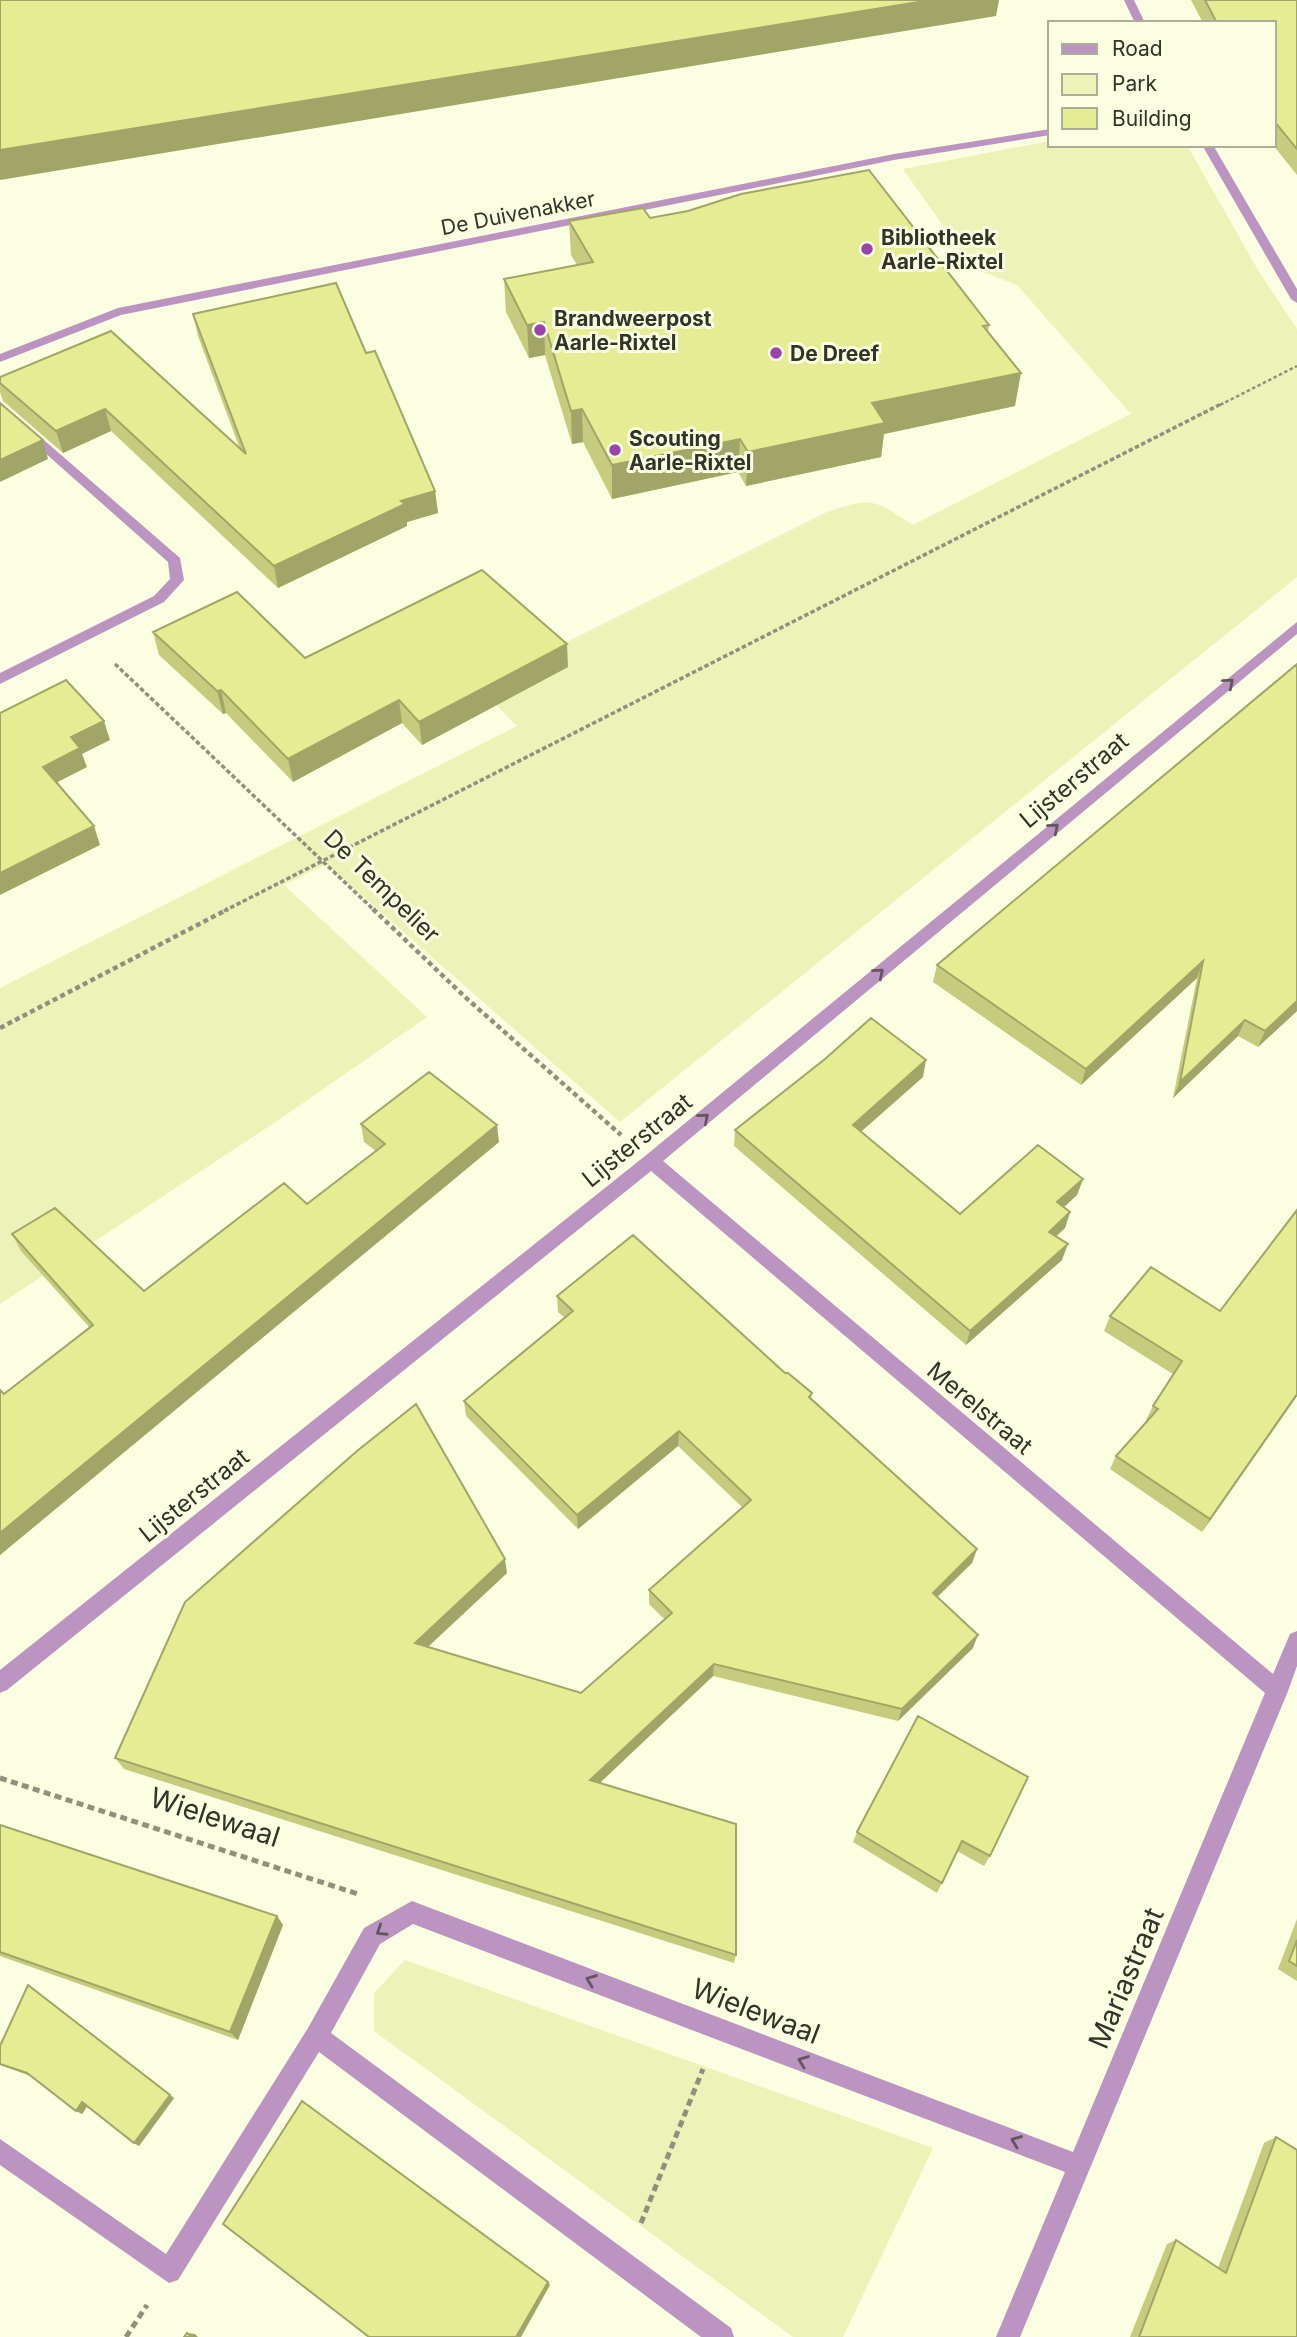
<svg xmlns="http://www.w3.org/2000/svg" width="1297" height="2337" font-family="Inter,sans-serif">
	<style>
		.green { fill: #edf2b9 }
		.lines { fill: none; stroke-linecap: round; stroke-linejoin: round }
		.path-far3 { stroke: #8f917d; stroke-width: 2.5; stroke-dasharray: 3.5 2.5; stroke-linecap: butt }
		.path-far2 { stroke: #8f917d; stroke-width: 3.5; stroke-dasharray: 4.5 2.5; stroke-linecap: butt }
		.path-far1 { stroke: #8f917d; stroke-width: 4.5; stroke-dasharray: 5 3.5; stroke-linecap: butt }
		.path { stroke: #8f917d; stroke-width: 5; stroke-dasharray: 7 4.5; stroke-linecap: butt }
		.minor { fill: #bb94c1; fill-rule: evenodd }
		.wall { fill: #c6cb7e }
		.shaded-wall { fill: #a1a567 }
		.building { fill: #e6ec93; stroke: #a1a567; stroke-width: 2 }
		.oneway { stroke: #63565e }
		.poi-dot { fill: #9d41ab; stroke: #fbfee0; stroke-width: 2.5 }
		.labels { text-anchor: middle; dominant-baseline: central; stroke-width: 6; stroke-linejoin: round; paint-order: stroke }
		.far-street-label { font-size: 21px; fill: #333429; stroke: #fbfee0 }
		.far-poi-label { font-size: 21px; font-weight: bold; fill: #333429; stroke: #fbfee0; text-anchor: start }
		.street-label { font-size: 24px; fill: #333429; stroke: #fbfee0 }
		.near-street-label { font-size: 28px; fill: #333429; stroke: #fbfee0 }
	</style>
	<rect width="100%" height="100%" fill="#fbfee0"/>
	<path class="green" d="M1050,141V145H1187L1258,270L1297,329V577L620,1122L326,864L284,885L427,1017L280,1119L0,1304V988L517,726L487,695L485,683L827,512C872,497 873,499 913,525L1131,414L1017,285L973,268L903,169Z
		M405,1960L933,2148L843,2337H793L374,2031V1993Z"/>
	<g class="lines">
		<path class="path-far3" d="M1220,405L1297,366"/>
		<path class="path-far2" d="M115,664L375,911
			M224,911L1223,403"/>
		<path class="path-far1" d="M373,909L465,997L621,1135
			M0,1028L228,909"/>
		<path class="path" d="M0,1778L358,1894
			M641,2223L703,2069
			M126,2337L147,2305"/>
		<path class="minor" d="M1124,0H1134L1145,23H1135Z
			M1050,129V135L894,160L121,315L0,362V354L118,308L894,154Z
			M1202,145H1213L1297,289V303L1291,299Z
			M0,402L180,558L184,580L164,602L0,684V673L154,596L170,579L168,562L0,413Z
			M1297,622V634L663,1161L1273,1674L1290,1634L1297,1631V1666L1288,1691L1020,2337H996L1065,2172L413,1924L380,1944L331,2033L731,2328L734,2337H701L319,2052L178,2280L169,2283L0,2165V2139L166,2254L308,2028L364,1928L412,1901L1073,2152L1265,1693L651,1171L7,1690L0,1693V1670L645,1156Z"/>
	</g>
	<path class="wall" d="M1191,0H1297V175L1273,145H1274V23H1203Z
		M650,218L989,325L988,332L1015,406L884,434L881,457L746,486L738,472L612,499L583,442L572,444L545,355L529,358L506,312L504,279L577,265L571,255L569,221Z
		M193,314L366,353L435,491L438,513L407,522V526L278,588L111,431L63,453L3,401L0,392V377L240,449L198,336Z
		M153,632L305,658L568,667L422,745L402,723L293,782L226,713L223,714L159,655Z
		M1297,664V1011L1258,1047L1238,1036L1173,1098L1197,978L1081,1085L933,982L937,965Z
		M923,1077L861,1132L960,1214L1083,1179L1077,1195L1064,1207L1070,1212L1065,1228L1056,1236L1062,1260L966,1345L734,1146L735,1130Z
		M361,1124L499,1142L0,1555V1390L4,1394L89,1327L21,1251L12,1234L144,1291L307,1204L376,1151L364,1142Z
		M557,1296L785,1373L812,1393L811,1399L977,1549L972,1563L937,1597L973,1648L898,1721L713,1676L600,1783L736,1955L734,1963L124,1769L115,1758L507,1573L428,1647L581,1693L665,1620L649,1604V1590L743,1508L678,1446L578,1529L466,1416L464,1401L565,1318L558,1312Z
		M1220,1311L1297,1396L1202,1532L1110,1469L1116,1456L1147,1421L1146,1420L1153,1406L1173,1374L1104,1331L1110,1316Z
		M1028,1777L990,1856L984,1866L957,1851L937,1893L853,1842L857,1832Z
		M0,1825L277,1916L283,1925L238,2040L0,1956Z
		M1297,1919V1981L1278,1969Z
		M0,2046L174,2098L139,2146L87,2106L82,2114L30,2076L0,2065Z
		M1276,2137L1297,2337H1130L1167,2244L1176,2240L1218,2268L1264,2143Z"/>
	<path class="shaded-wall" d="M931,0H999L996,16L0,180V150Z
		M544,322L545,355L529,358L527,325Z
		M1021,373L1015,406L884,434L881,457L746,486L748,452L872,403Z
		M105,409L111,431L63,453L56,431Z
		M582,409L583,442L572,444L571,411Z
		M740,439L738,472L612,499V465Z
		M43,440L48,459L0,482V460Z
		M435,491L438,513L407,522V526L278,588L274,566L401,501Z
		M567,644L568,667L422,745L419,722Z
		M221,690L226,713L223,714L217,691Z
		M399,700L402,723L293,782L288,759Z
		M104,721L110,740L82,754L87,767L50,786L43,767L71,737Z
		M94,826L100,845L0,895V873Z
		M1203,961L1197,978L1081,1085L1086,1069Z
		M1297,1001V1011L1258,1047L1265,1031Z
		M1245,1020L1238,1036L1173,1098L1180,1082Z
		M926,1060L923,1077L850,1141L853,1125Z
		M497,1125L499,1142L0,1555V1533Z
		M1083,1179L1077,1195L1052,1218L1057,1202Z
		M1070,1212L1065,1228L1044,1248L1049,1232Z
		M1068,1244L1062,1260L966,1345L970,1331Z
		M1297,1394V1396L1202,1532L1210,1519Z
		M679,1431L678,1446L578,1529L577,1515Z
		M977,1549L972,1563L928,1606L933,1593Z
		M505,1559L507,1573L419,1655L415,1643Z
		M978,1635L973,1648L898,1721L902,1709Z
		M714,1664L713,1676L591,1791L590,1780Z
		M277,1916L283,1925L238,2040L230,2032Z
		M34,1990L174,2098L139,2146L134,2143Z
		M82,2102L88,2105L82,2114L76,2111Z
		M548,2282L550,2285L521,2337H516Z
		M187,2333L195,2334L198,2337H192Z"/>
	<path class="building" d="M0,0H931L0,150Z
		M1205,0H1297V149L1274,121V23H1217Z
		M869,170L989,325L983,326L1021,373L872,403L885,423L748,452L740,439L612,465L582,409L571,411L544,322L527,325L504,279L593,262L569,221L643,208L650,218L688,211L741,194Z
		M336,283L366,353L375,351L435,491L401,501L405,504L274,566L105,409L56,431L0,383V377L111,331L246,454L193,314Z
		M0,403L43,440L0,460Z
		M482,570L567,644L419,722L399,700L288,759L221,690L217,691L153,632L237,592L305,658Z
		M1297,664V1001L1265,1031L1245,1020L1180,1082L1203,961L1086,1069L937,965Z
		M66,680L104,721L71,737L80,748L43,767L94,826L0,873V713Z
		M871,1018L926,1060L853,1125L960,1214L1038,1145L1083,1179L1057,1202L1070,1212L1049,1232L1068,1244L970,1331L735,1130L825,1059Z
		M429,1072L497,1125L0,1533V1390L4,1394L93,1325L12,1234L55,1208L144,1291L284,1183L307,1204L385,1144L361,1124Z
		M1297,1210V1394L1210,1519L1116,1456L1158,1409L1153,1406L1182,1361L1110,1316L1151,1267L1220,1311Z
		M633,1235L785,1373H788L812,1393L809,1397L977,1549L933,1593L978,1635L902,1709L714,1664L590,1780L736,1824V1955L115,1758L185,1602L357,1451L416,1404L505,1559L415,1643L581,1693L672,1613L649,1590L751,1500L679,1431L577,1515L464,1401L573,1311L557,1296Z
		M918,1716L1028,1777L990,1856L962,1841L942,1883L857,1832Z
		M0,1825L277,1916L230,2032L0,1952Z
		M1297,1940V1966L1289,1961Z
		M28,1985L170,2095L134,2143L82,2102L76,2111L27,2073L0,2064V2046Z
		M302,2101L548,2282L516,2337H369L223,2224Z
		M1276,2137L1297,2150V2337H1139L1176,2240L1226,2273Z
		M187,2333L192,2337H184Z"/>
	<defs><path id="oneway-chevron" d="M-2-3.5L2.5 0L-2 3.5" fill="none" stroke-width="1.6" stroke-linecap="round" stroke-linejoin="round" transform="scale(1.75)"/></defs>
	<g class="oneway">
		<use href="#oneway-chevron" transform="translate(1229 683) rotate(-40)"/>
		<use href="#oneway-chevron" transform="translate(1054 828) rotate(-40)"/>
		<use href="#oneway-chevron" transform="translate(879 973) rotate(-40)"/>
		<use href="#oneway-chevron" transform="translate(704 1118) rotate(-40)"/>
		<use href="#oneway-chevron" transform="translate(381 1931) rotate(147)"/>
		<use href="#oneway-chevron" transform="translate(591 1980) rotate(-159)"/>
		<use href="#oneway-chevron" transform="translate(803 2061) rotate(-159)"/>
		<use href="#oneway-chevron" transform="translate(1016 2141) rotate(-159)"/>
	</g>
	<g class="poi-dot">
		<circle cx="867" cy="249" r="7"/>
		<circle cx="540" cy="330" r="7"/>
		<circle cx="776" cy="353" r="7"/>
		<circle cx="615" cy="450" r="7"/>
	</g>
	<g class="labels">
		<g class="far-street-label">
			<text transform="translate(518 213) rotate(-11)">De Duivenakker</text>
		</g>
		<g class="far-poi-label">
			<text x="881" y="237">Bibliotheek<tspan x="881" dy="24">Aarle-Rixtel</tspan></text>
			<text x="554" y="318">Brandweerpost<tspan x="554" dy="24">Aarle-Rixtel</tspan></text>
			<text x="790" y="353">De Dreef</text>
			<text x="629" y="438">Scouting<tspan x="629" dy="24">Aarle-Rixtel</tspan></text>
		</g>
		<g class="street-label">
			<text transform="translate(1074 780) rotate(-40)">Lijsterstraat</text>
			<text transform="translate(382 886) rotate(44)">De Tempelier</text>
			<text transform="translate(637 1140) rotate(-39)">Lijsterstraat</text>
			<text transform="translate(980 1408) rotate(40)">Merelstraat</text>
			<text transform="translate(194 1495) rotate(-39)">Lijsterstraat</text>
		</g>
		<g class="near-street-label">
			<text transform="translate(215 1817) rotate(18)">Wielewaal</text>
			<text transform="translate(1126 1978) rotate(-67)">Mariastraat</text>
			<text transform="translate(756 2011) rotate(21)">Wielewaal</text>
		</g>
	</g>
	<rect x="1048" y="21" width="228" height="126" fill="#fbfee0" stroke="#abad97" stroke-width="2"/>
	<rect x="1062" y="44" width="35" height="10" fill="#bb94c1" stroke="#abad97" stroke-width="2"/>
	<text x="1112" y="56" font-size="21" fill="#333429">Road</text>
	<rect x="1062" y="74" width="35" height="21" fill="#edf2b9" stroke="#abad97" stroke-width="2"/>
	<text x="1112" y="91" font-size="21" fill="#333429">Park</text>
	<rect x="1062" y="108" width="35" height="21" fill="#e6ec93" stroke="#abad97" stroke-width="2"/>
	<text x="1112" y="126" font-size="21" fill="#333429">Building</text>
</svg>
